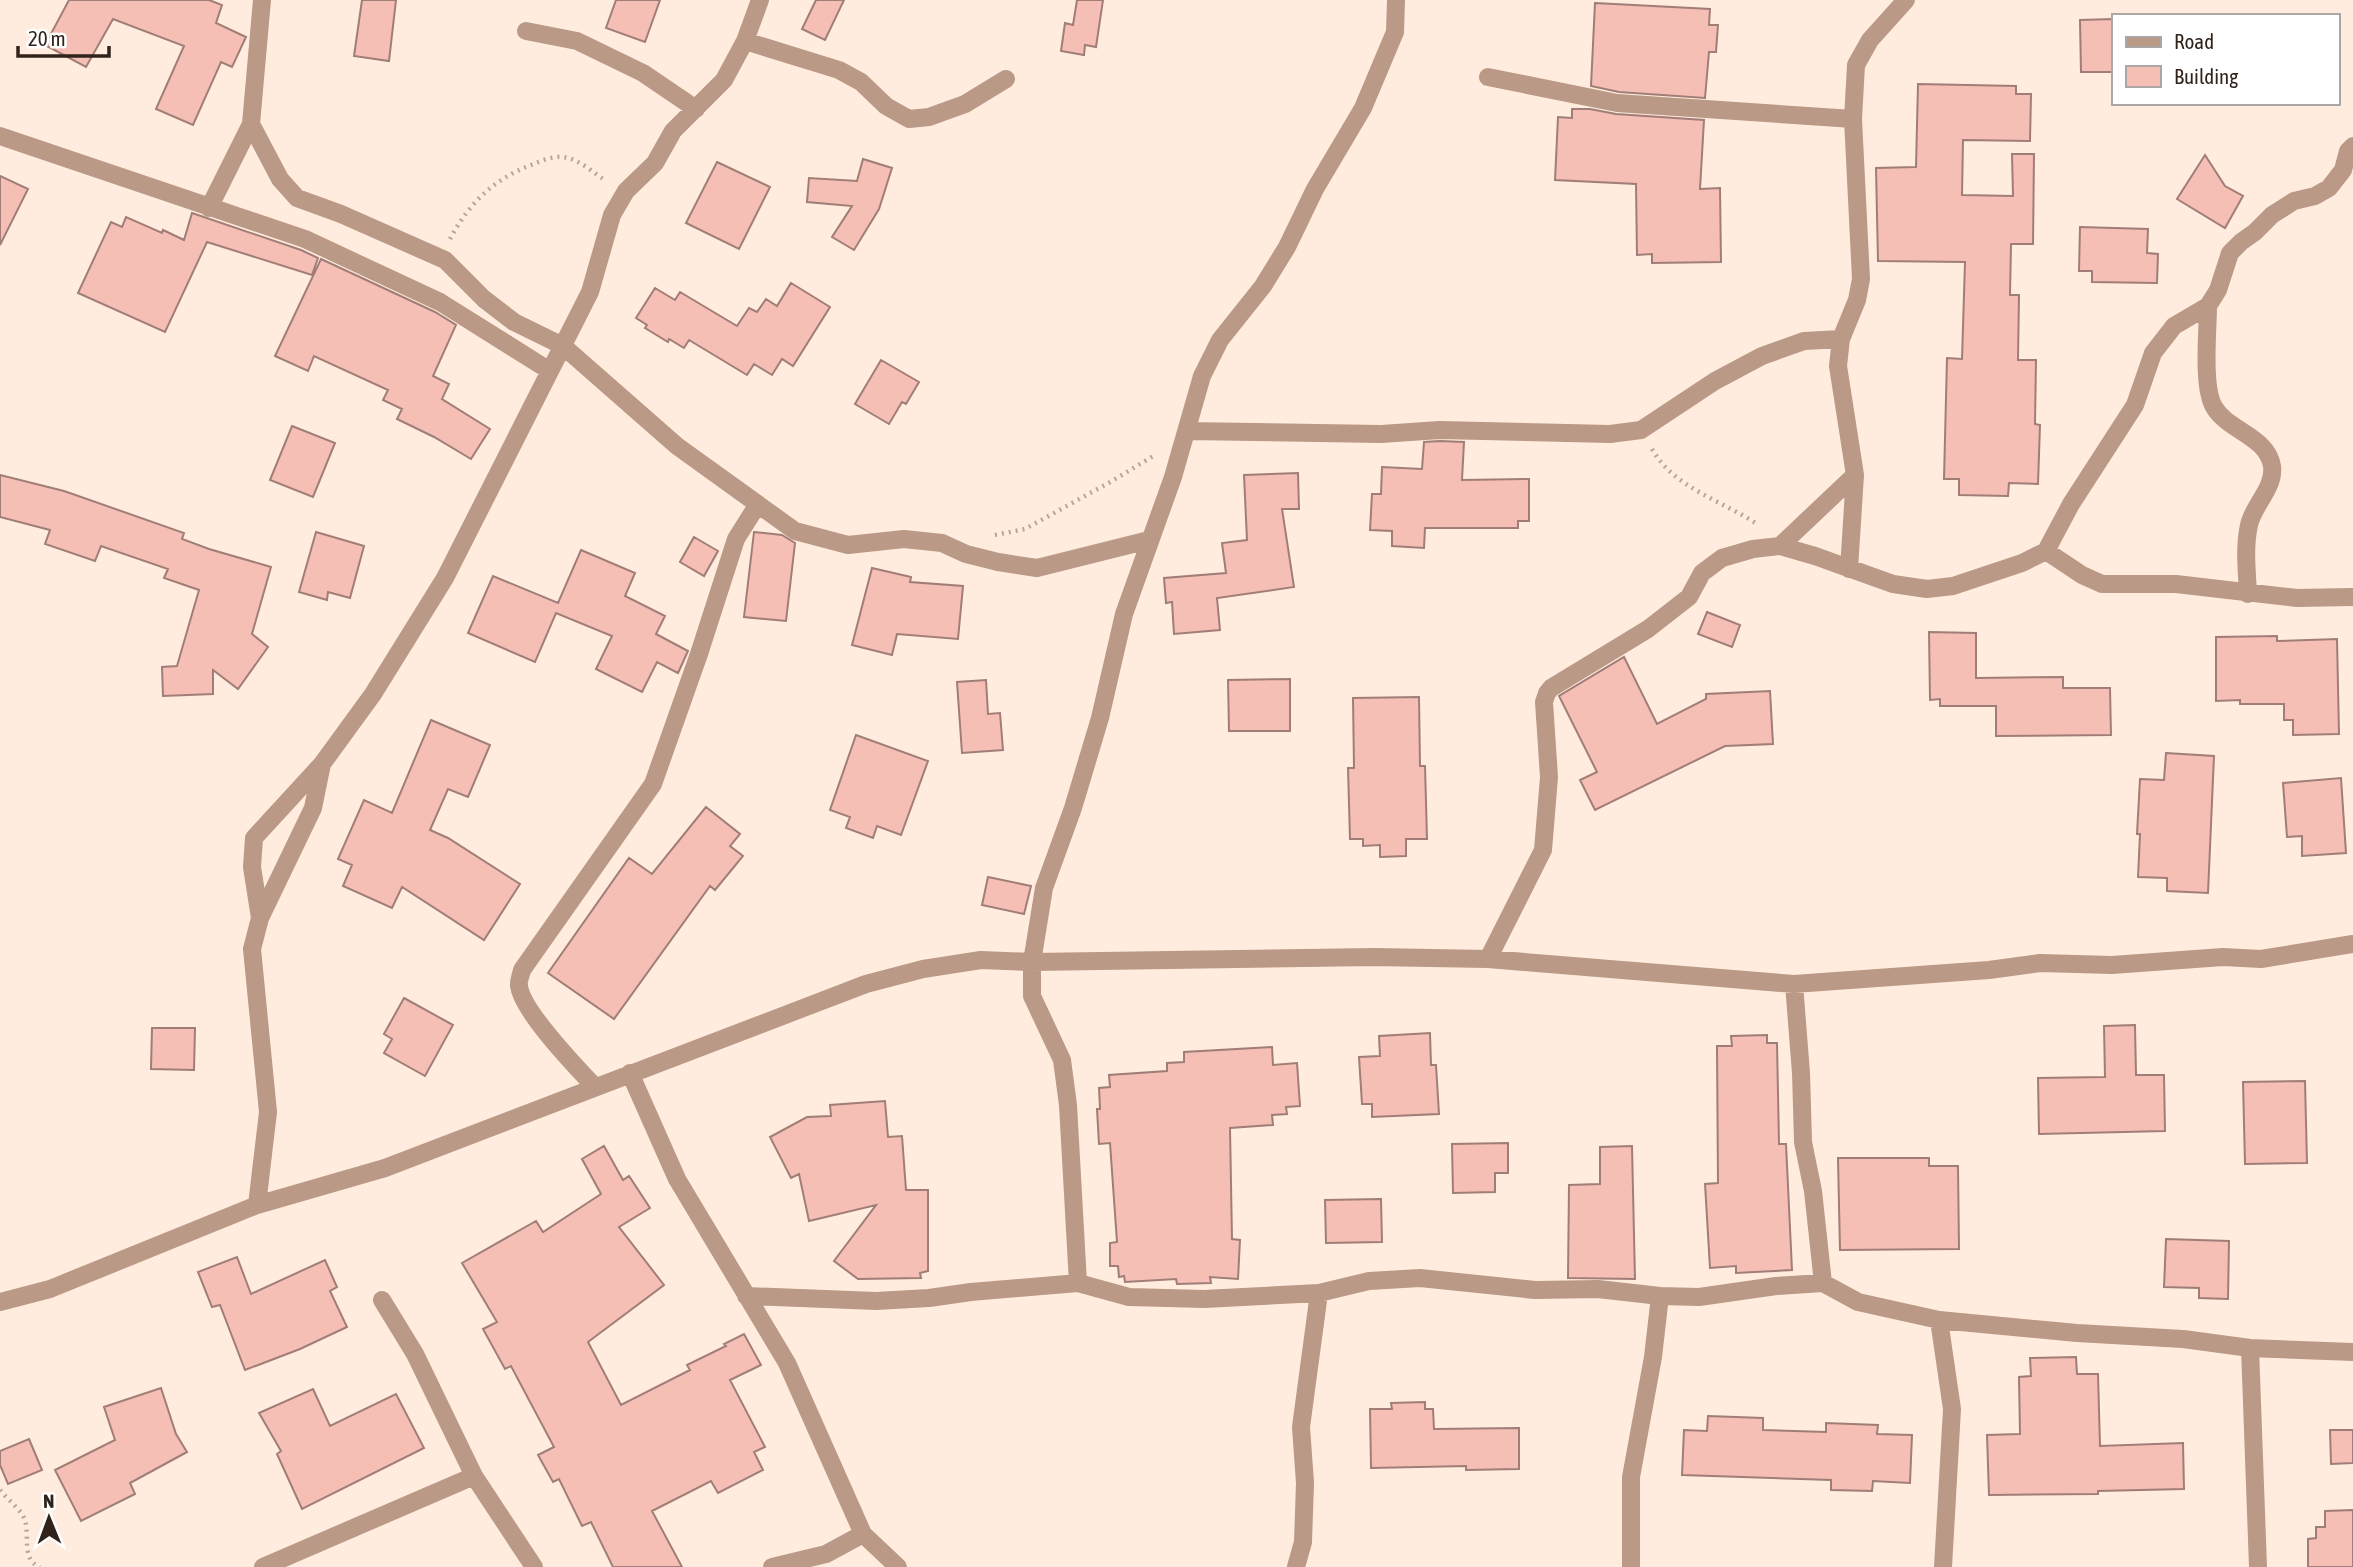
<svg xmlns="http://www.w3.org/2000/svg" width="2353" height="1567" font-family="'Asap Condensed',sans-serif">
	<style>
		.building { fill: #f5bfb6; stroke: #a17d77; stroke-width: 2 }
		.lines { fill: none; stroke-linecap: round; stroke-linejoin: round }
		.path { stroke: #b7a69a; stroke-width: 4.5; stroke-dasharray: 2 5; stroke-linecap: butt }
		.minor { stroke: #ba9986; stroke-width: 18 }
	</style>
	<rect width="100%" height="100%" fill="#ffecde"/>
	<path class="building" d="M69,0H209L222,5L216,23L246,37L232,67L221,62L193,125L156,109L184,46L113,19L86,67L45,45Z
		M362,0H396L389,61L354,56Z
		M616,0H660L645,42L606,28Z
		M816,0H844L825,40L802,29Z
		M1077,0H1103L1096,47L1085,45L1084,55L1061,51L1065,23L1073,25Z
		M1595,3L1710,9L1709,25H1718L1716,52H1709L1705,98L1619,92L1591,86Z
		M2113,19V72H2081L2080,20Z
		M1918,84L2016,86V94H2031L2030,141L1963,140L1962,195L2013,196L2012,154H2034L2033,244H2011L2010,295H2019L2018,360H2036L2035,424L2040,425L2038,484L2009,483L2008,496L1959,495V479H1944L1947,358L1962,359L1965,262L1878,261L1876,168L1916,167Z
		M1572,109H1590L1616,114L1704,120L1700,189L1720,188L1721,262L1652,263V254L1637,255L1636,184L1555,180L1558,117L1572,118Z
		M2205,155L2225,186L2243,196L2225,228L2177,199Z
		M863,159L892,168L879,209L854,250L832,237L852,206L807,202L809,178L857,181Z
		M717,162L770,187L739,249L686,223Z
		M0,176L28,189L0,245Z
		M192,213L301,250L318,258L312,275L207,242L165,332L78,293L111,222L122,227L126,217L162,233L163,230L184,240Z
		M2080,227L2148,229L2147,253L2158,254L2157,283L2092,282V271H2079Z
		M321,259L435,312L456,325L433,376L449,384L442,399L490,429L471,459L434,437L397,419L402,409L383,400L388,390L314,356L308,371L275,356Z
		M791,283L830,307L793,366L782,359L772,375L754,364L747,375L689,340L684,348L669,339L668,342L645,328L647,325L636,318L655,288L675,300L680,292L737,326L749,308L757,312L766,299L777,306Z
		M881,360L919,382L906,404L902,402L889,424L855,404Z
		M292,426L335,443L313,497L270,480Z
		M1440,441L1464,442L1462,480L1529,479V521H1518V528H1425L1424,548L1392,546V531L1370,530L1372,494H1381L1382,467L1422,469L1424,442Z
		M1298,473L1299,509H1282L1294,587L1217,598L1220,630L1174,634L1172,602L1166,603L1164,578L1226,573L1222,543L1247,540L1244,475Z
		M0,475L64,491L184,533L182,539L209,549L271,567L252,634L268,647L238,689L213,670V694L163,696L162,667L177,666L199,590L164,578L168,569L101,546L95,561L45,544L50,530L0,517Z
		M316,532L364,546L350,598L328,592L327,600L299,592Z
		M754,532L782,535L795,543L786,621L744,617Z
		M694,537L718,551L704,576L680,562Z
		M581,550L635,573L625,596L665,616L656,634L688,651L678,673L657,662L642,692L596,669L612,636L556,613L535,662L468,633L493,576L558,603Z
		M872,568L911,577L910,582L963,586L958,639L897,634L892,655L852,645Z
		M1707,612L1740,625L1732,647L1698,634Z
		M1929,632L1976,633V678L2063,677V688H2110L2111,735L1996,736V706H1940V699L1930,700Z
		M2277,636V641L2337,639L2339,734L2293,735V720H2284V704H2240V700L2216,701V637Z
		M1624,657L1657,724L1706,699V694L1770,691L1773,744L1725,746L1595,810L1580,780L1597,772L1559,696Z
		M1290,679V731H1229L1228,680Z
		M986,680L988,714L1000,713L1003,750L962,753L957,682Z
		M1419,697L1420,766H1425L1427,839H1406V856L1380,857V845L1363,846V839H1350L1348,768H1354L1353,698Z
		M431,720L490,745L468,797L448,789L430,830L448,838L520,884L484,940L402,887L392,908L343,886L352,865L338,859L364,800L392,813Z
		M856,735L928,761L901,835L877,826L873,838L846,828L850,817L830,810Z
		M2166,753L2214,756L2208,893L2167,891V878L2138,877L2140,834H2137L2140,779L2164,780Z
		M2341,778L2346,853L2302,856V836L2287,837L2283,783Z
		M706,807L740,834L730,846L743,856L715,890L710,886L614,1019L548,973L629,858L652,874Z
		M988,877L1031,886L1024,914L982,905Z
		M404,998L453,1025L425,1076L384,1053L392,1039L384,1034Z
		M2135,1025L2136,1075H2164L2165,1131L2039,1134L2038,1078L2105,1077L2104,1026Z
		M152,1028H195L194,1070L151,1069Z
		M1430,1033L1431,1065H1436L1439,1114L1372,1117V1104H1362L1359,1057L1380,1056L1379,1036Z
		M1767,1035V1043H1777L1779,1144H1786L1792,1270L1736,1273V1266L1710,1268L1705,1184L1718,1183L1717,1046H1732L1731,1036Z
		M1272,1047L1273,1065L1297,1063L1300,1106L1286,1107L1287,1114L1272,1115L1273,1125L1230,1128L1232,1239L1240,1240L1238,1279L1210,1277L1211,1283L1177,1284L1176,1279L1125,1282L1124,1276L1119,1277L1118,1266H1110V1243L1117,1242L1110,1143L1099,1144L1097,1109H1100L1099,1088L1110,1087L1109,1075L1167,1071V1063L1184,1062V1052Z
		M2305,1081L2307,1163L2245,1164L2243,1082Z
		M885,1101L888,1137L902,1136L906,1190H928V1271L920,1273L921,1278L858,1279L834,1261L876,1205L809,1221L799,1174L791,1178L770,1137L807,1117L831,1116L830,1105Z
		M1508,1143V1173H1495V1192L1453,1193L1452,1144Z
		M604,1146L623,1180L629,1176L650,1208L619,1227L664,1285L588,1342L621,1405L690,1370L687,1365L726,1346L724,1344L744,1334L761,1365L730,1380L765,1447L754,1452L763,1470L718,1493L711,1481L652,1511L682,1567H613L591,1522L582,1526L559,1479L553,1482L538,1455L554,1447L511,1366L505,1369L483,1329L497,1322L462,1263L536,1221L543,1232L601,1194L582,1159Z
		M1632,1146L1635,1279L1568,1278L1569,1185L1600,1184V1147Z
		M1838,1158H1929V1166H1958L1959,1249L1840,1250Z
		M1381,1199L1382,1242L1326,1243L1325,1200Z
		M2166,1239L2229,1241L2228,1299L2199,1298V1288L2164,1287Z
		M237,1257L251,1294L325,1260L337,1287L330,1291L347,1327L300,1349L245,1370L220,1305L212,1307L198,1272Z
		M2076,1357L2077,1374H2098L2100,1446L2183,1443L2184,1489L2098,1491V1494L1989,1495L1987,1435L2020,1434L2019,1377L2031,1376L2030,1358Z
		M161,1388L176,1434L187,1452L130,1483L135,1494L81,1521L55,1470L115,1440L104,1407Z
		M313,1389L330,1426L396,1394L424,1448L302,1509L277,1454L281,1451L259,1413Z
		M1425,1402V1409H1433L1434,1429L1519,1428V1469L1466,1470V1466L1371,1468L1370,1409H1392L1391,1403Z
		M1708,1416L1763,1418V1430L1826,1432V1423L1878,1425L1877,1434L1912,1435L1910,1483L1873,1481L1872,1491L1831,1490V1480L1682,1475L1684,1430L1707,1431Z
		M2330,1430H2353V1463L2331,1464Z
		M29,1439L42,1470L8,1484L0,1465V1451Z
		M2353,1510V1567H2308V1539L2316,1538V1527H2325V1511Z"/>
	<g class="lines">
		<path class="path" d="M450,239C469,203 494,179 531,165C541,161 552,156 562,157C578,158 592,172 605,180
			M1652,449C1674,488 1721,500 1757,524
			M995,535L1025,529L1112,481L1155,455
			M0,1490C7,1499 17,1506 23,1516C32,1531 19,1559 40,1567"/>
		<path class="minor" d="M526,31L577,41L643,73L696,109
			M745,41L839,70L861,82L886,106L909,119L929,117L965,104L1006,79
			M1488,77L1617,103L1853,119
			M251,124L280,179L297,198L341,214L445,260L484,299L514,322L563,346L677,446L795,531L848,545L904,539L942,543L966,554L998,562L1037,568L1149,540
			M0,136L305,239L440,302L550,371
			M209,208L251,124L262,0
			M2208,306C2208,331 2202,386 2214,407C2228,431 2267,436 2272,466C2275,488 2253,505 2249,525C2244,548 2247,571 2248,594
			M1186,431L1381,434L1440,430L1610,434L1641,430L1715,381L1762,356L1804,341L1841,339
			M1780,546L1855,475
			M2046,551L2082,575L2102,584H2176L2297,598L2353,597
			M1849,569L1855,475L1838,366L1841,339L1857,300L1861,279L1853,119L1856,65L1870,40L1906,0
			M260,918L252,867L254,838L322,764
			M1488,959L1794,984L1989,970L2040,963L2112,965L2223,957L2261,959L2353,944
			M1794,984L1801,1073L1803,1142L1813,1191L1823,1283
			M630,1073L677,1179L787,1363L863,1534L898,1567
			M595,1087C577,1068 522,1011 519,986C518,982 521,975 522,970L653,784L699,654L736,539L758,504
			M257,1205L268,1112L252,949L260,918L313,808L322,764L373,694L445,578L590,292L612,215L626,191L655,163L673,131L724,80L745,41L760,0
			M1078,1283L1068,1105L1062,1060L1032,996V962L1044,888L1073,808L1100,718L1124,614L1173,477L1202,376L1220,340L1263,286L1287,247L1315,189L1363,108L1395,32L1396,0
			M746,1296L876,1301L929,1298L971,1292L1078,1283L1129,1297L1204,1299L1319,1293L1369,1281L1420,1278L1535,1290L1598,1289L1660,1296L1699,1297L1776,1286L1823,1283L1858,1302L1939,1320L2077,1333L2183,1339L2250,1348L2353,1352
			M382,1300L415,1354L474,1476L534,1567
			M0,1302L50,1289L257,1205L385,1168L866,984L923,969L981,960L1032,962L1374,957L1488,959L1543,850L1549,777L1544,702L1547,693L1551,688L1648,629L1689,597L1702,573L1722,558L1753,549L1780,546L1815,556L1893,584L1927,589L1953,586L2022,563L2046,551L2071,504L2135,405L2153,353L2174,326L2208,306L2218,290L2230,253L2241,242L2255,232L2272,215L2294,201L2315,196L2329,188L2343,170L2348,151L2353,146
			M1939,1320L1952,1409L1943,1567
			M2250,1348L2258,1567
			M263,1567L474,1476
			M772,1567L826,1554L863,1534
			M1296,1567L1303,1542L1305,1483L1301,1427L1319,1293
			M1631,1567V1477L1653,1357L1660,1296"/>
	</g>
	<rect x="2112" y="14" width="228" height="91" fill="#ffffff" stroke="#aca7a4" stroke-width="2"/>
	<rect x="2126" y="37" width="35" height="10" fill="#ba9986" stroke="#aca7a4" stroke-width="2"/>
	<text x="2174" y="49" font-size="21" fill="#2f231b">Road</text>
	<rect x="2126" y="66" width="35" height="21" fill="#f5bfb6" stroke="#aca7a4" stroke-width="2"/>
	<text x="2174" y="84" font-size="21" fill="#2f231b">Building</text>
	<g transform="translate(49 1518) rotate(359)" stroke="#ffffff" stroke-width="5" paint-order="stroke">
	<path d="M0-5L12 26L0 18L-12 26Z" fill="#2f231b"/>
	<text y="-10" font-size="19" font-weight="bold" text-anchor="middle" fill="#2f231b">N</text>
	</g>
	<path d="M18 46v10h91v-10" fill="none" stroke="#2f231b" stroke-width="3.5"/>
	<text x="28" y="46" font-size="21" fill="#2f231b" stroke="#ffffff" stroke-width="5" paint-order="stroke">20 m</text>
</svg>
